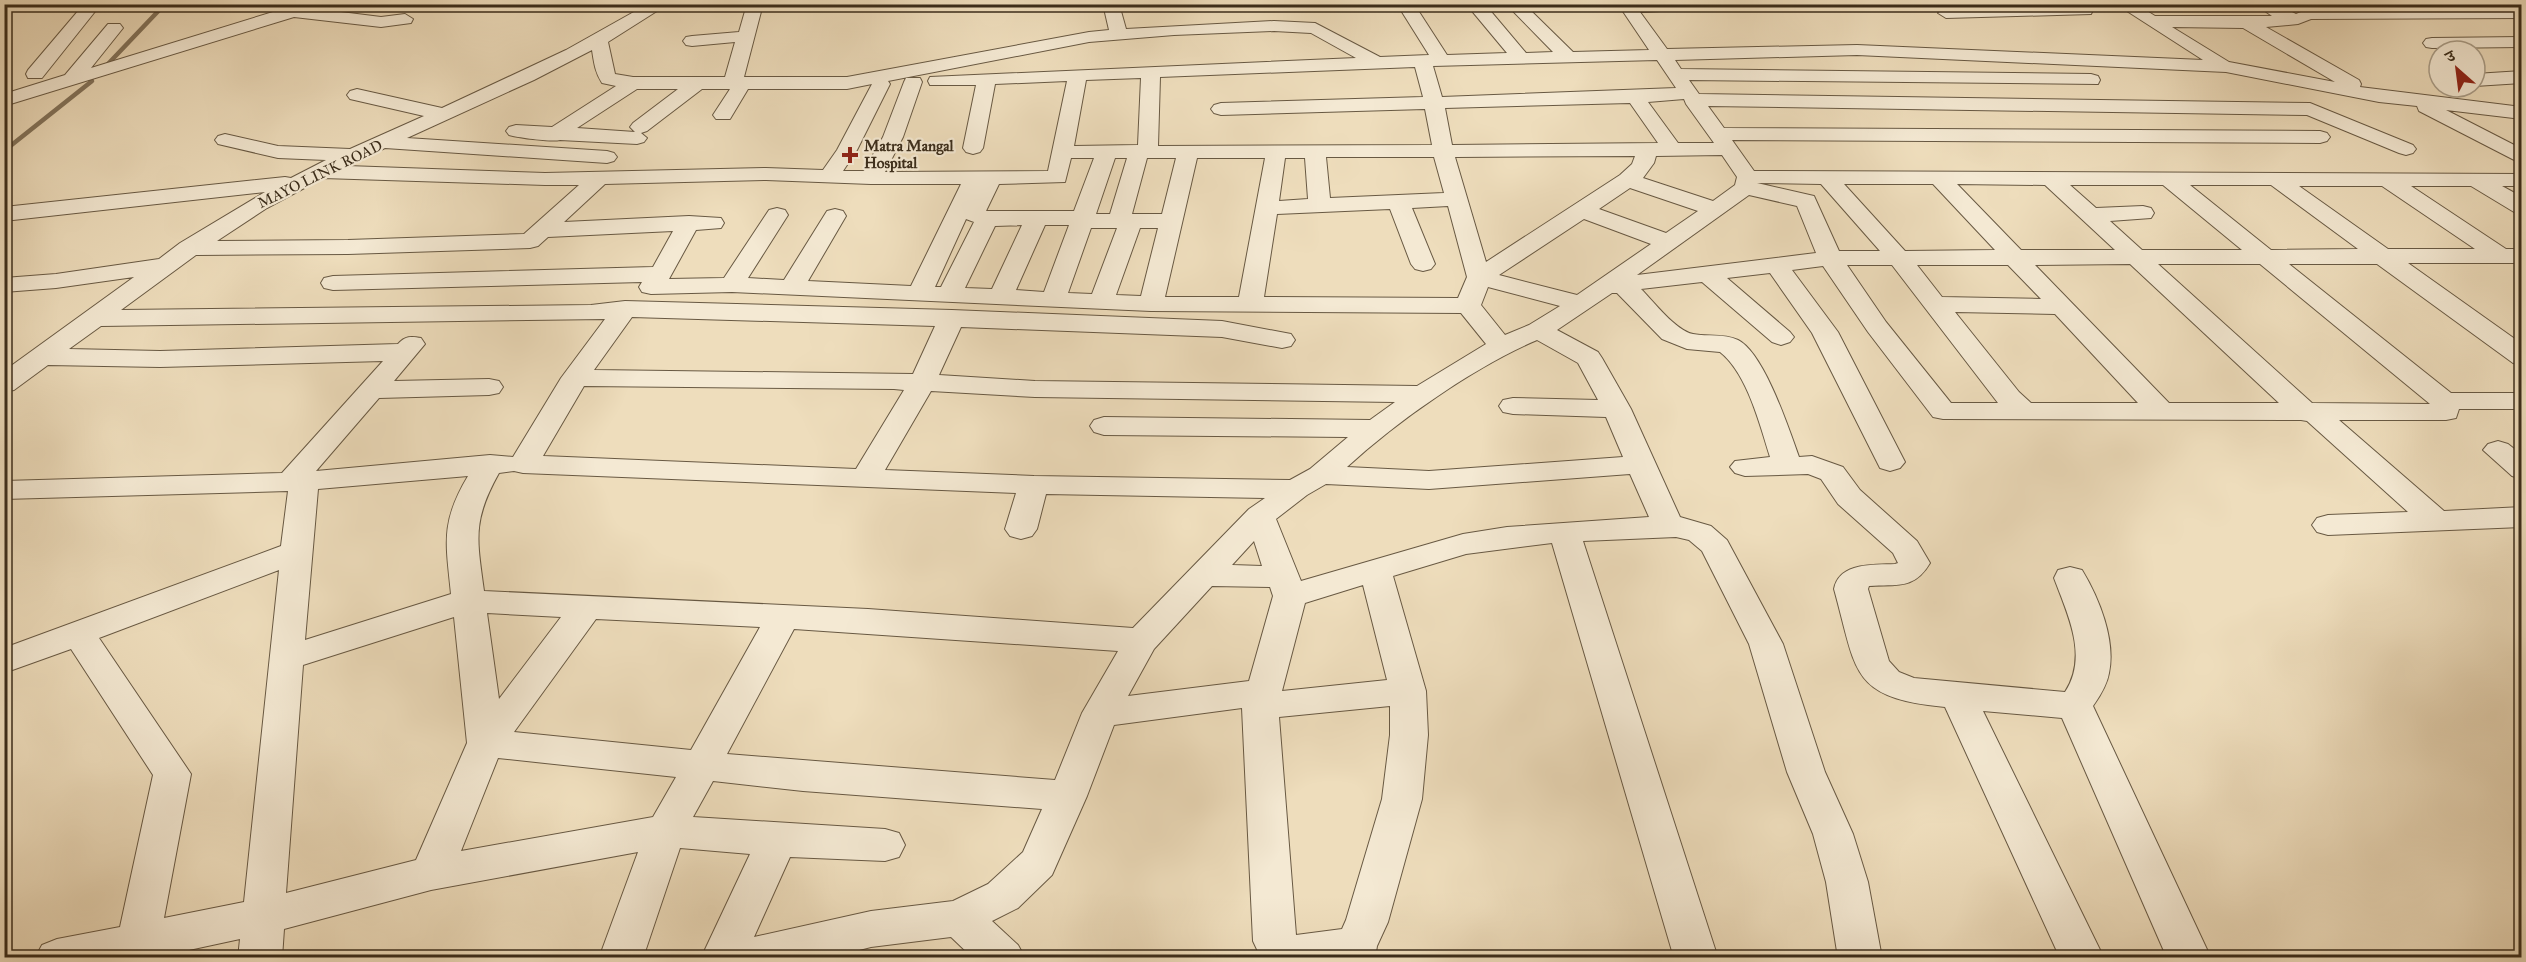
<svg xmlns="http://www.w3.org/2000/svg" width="2526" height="962" font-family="'IM FELL Great Primer','Noto Serif Devanagari',serif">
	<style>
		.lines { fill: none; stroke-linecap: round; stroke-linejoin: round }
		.stream { stroke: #82735b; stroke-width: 4.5 }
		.minor-casing { stroke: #685943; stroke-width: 2 }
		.minor { fill: #f4e9d3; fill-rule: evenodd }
		.poi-dot { fill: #8f2418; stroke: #f4e9d3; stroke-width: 2 }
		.labels { text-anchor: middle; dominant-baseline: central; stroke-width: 4.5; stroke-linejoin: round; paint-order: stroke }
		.far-poi-label { font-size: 15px; font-weight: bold; fill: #3b2d1b; stroke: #f4e9d3; text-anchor: start }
		.far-street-label { font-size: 15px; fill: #3b2d1b; stroke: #f4e9d3 }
	</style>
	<rect width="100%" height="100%" fill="#eeddbc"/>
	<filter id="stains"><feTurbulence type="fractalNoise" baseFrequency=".00333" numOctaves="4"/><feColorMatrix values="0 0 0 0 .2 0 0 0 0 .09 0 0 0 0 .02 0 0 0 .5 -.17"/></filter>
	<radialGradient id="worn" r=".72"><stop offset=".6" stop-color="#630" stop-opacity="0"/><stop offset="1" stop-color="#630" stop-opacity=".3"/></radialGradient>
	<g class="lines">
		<path class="stream" d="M107,65L165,4
			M4,151L92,81"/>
		<g class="minor-casing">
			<path id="minor" d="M4,4H34L26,9L4,11Z
				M84,4H101L42,78H28L26,74L28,70Z
				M299,4H326L317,9L381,17L405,14L413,19L411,23L381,27L294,17L4,106V94L65,75L108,24H120L123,28L91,68Z
				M442,4H520L512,9H450Z
				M648,4H668L608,42L615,74L633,77H725L735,42L692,46L686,45L683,41L686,37L692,36L739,32L747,4H763L744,77H847L1089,32L1109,30L1103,4H1119L1126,29L1274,21L1315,23L1380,57L1429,55L1397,4H1414L1447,55L1507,53L1472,11L1470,7L1471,4H1491L1488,8L1526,53L1553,52L1506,4H1524L1573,52L1649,50L1618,4H1709L1701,9L1640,12L1667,49L1857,45L2203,60L2116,4H2136L2155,16H2272L2255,4H2276L2296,14L2308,9L2522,8V18L2311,19L2298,24L2266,27L2359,80L2361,84L2360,87L2522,107V119L2446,110L2522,149V164L2419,111L2417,106L2379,102L2226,72L1857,55L1675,60L1681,69L2091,74L2098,76L2100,80L2098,84L1689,80L1699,94L2310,103L2413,145L2416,149L2413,153L2406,155L2399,153L2307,115L1708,106L1724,128L2320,131L2327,133L2330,137L2327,141L2320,143L1732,140L1754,171L2522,174V186H2502L2522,197V214L2514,212L2471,186H2411L2506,249H2522V263H2408L2522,344V365L2513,363L2377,264H2289L2451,393H2522V409H2459L2456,418L2446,420H2339L2444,511L2522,507V527L2328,535L2317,532L2312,525L2317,518L2328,515L2408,512L2307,421L2301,420L1943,419L1933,417L1868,332L1823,266L1792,270L1838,332L1905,462L1900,468L1890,471L1880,468L1812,333L1770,273L1727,278L1790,332L1794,337L1790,342L1781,345L1772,342L1702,282L1641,289C1654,302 1676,331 1693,334C1708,337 1723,333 1738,340C1764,353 1789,429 1799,457L1812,456L1843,467L1860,490L1917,541L1930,563C1914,590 1897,584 1869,586L1868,589L1889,661L1899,672L1914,678L2065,692C2089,656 2067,613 2054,578L2058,570L2070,567L2082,570C2099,598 2116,640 2109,673C2107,685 2100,696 2093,706L2211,958H2167L2062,718L1983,711L2104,958H2060L1945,707C1849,698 1857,671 1834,589C1839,562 1874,565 1895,564L1898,563L1893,553L1838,504L1821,479L1808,474L1745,476L1735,473L1730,467L1735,461L1770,457C1760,425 1747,373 1720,352L1687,349L1662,339L1617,293H1612L1557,330L1598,352L1602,358L1631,409L1680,517L1711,526L1727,540L1783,644L1825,772L1853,834L1868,882L1882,958H1838L1826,882L1813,834L1787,772L1749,644L1702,551L1689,540L1676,537L1583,541L1718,958H1674L1552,543L1466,554L1393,576L1426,691L1428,735L1422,799L1388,922L1377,946L1375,958H1261L1253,941L1242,708L1114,725L1087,796L1052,875L1018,908L992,921L1018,945L1025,958H973L951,937L871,947L828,958H701L750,854L680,848L643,958H599L638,852L431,890L284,929L282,958H238L240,939L152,958H35L42,945L57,939L120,927L153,775L71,649L4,673V648L281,546L288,491L4,499V481L282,473L383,361L160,367L48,365L14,390L4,392V371L134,277L56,288L4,292V278L56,274L159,259L180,243L265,192L4,221V207L285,177L291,178L326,160L278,158L218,144L215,140L218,136L225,134L278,146L350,149L424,116L350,99L347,95L350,91L357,89L442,108L566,50ZM2172,27L2243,28L2335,82L2229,62ZM1274,31L1311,33L1356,58L930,77L928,81L930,85H976L963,148L966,152L973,154L980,152L983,148L995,84L1067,81L1048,171L885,172L903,137L922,82L920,78H906L904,82L883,137L864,171H843L857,150L890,84L888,81L1089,42L1174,35ZM592,50C594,63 595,72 602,83L616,86L552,127L516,125L509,127L506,131L509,135C520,138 552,142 560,140L637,144L644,142L647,138L641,133L647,131L702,89H730L713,115L716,119H730L748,89H847L872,84L837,150L823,170L766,168L545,173L347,166L385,148L607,163L614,161L617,157L614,153L607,151L407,138L534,80ZM1657,60L1676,88L1442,97L1433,66ZM1415,67L1423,97L1221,103L1214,105L1211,109L1214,113L1221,115L1425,109L1432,145L1158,146L1160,77ZM1141,78L1138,145L1074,146L1086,80ZM637,89H678L633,123L630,127L635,132L577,128ZM1684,99L1686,104L1714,143H1678L1648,102ZM1630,103L1658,143L1452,145L1445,108ZM1722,155L1737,177L1735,185L1713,201L1643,178L1654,163L1656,156ZM1635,156L1632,164L1620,175L1486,262L1455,157ZM1326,157H1434L1444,193L1330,198ZM1071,158H1094L1074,211H986L999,184L1065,182ZM1115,158H1127L1110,214H1096ZM1147,158H1176L1162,214H1132ZM1197,158H1265L1239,297H1165ZM1285,158H1305L1308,199L1279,201ZM323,178L545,185H579L524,234L348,240L217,241L267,208ZM766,180L871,184H961L911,286L808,281L846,216L843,211L835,209L827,211L784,280L748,278L788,215L785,210L777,208L769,210L724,278L669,279L696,230L721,228L724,223L721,218L689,216L564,222L605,184ZM1757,183L1821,184L1880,251H1839L1814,196ZM1844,184H1933L1995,250L1905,251ZM1957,184L2045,185L2115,250H2021ZM2070,185H2163L2242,250H2142L2110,221L2151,218L2154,213L2151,208L2143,206L2096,208ZM2190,185H2271L2358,249L2271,250ZM2299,186H2382L2475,249H2388ZM1630,188L1698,211L1666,233L1599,209ZM1749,195L1797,206L1816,253L1637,275ZM1448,206L1467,277L1458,298L1264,297L1277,214L1390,209L1411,264L1415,269L1423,271L1431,269L1435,264L1412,208ZM966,219L974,222L941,287H935ZM1584,219L1651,244L1577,295L1499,275ZM1022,225L992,289L965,288L995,226ZM1045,225H1069L1044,292L1016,290ZM1091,228H1117L1092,294L1068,293ZM1140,228H1158L1141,296L1116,295ZM673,231L653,267L333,276L324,278L321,283L324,288L333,290L642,282L639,287L642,292L651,294L732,292L1151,311L1461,313L1486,344L1417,386L1035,381L939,375L961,327L1222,337L1282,348L1291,346L1295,340L1291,334L1222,321L952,310L625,301L591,305L121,310L196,255L348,254L530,248L538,246L548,237ZM2130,264L2279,403H2169L2035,265ZM2158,264H2260L2430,404L2312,403ZM1847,265H1892L1998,403H1951L1886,322ZM1917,265H2008L2041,299L1942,297ZM1488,287L1560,306L1529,325L1505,335L1481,305ZM1955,312L2055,314L2138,403H2031L2019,392ZM632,317L935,326L913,374L594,370ZM605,319L561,378L513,457L490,455L316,471L379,398L489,395L499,393L503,387L499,381L489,379L394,381L425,344L421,338C411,336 405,336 398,344L160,351L69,349L101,326ZM1537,340L1578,363L1598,400L1513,398L1503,400L1499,406L1503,412L1513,414L1606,417L1623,457L1429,471L1347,467C1397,421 1474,367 1537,340ZM584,386L894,389L904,390L856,469L543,456ZM931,391L1035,397L1395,402L1370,420L1104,417L1094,420L1090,426L1094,432L1104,435L1348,437L1310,469L1290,480L1034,476L885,470ZM514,471L523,473L1016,493L1005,529L1010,536L1021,539L1032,536L1037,529L1046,494L1265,498L1249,509L1133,628L868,609L484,591C477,539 472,521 499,473ZM1630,474L1649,517L1507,527L1463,534L1301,581L1276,519L1307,495L1326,484L1429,489ZM468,476C440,523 446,543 451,594L305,640L318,489ZM1254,541L1262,566L1232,565ZM279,570L244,902L164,918L191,774L99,638ZM1363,585L1387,680L1282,691L1305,603ZM1212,586L1270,587L1273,596L1249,681L1128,696L1154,649ZM487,613L561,617L499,699ZM454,617L467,743L416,860L286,893L303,665ZM596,619L760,627L691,750L514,732ZM794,629L1118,651L1082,713L1055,780L727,754ZM1390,706V735L1382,799L1346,920L1342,929L1296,935L1279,717ZM498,758L676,777L653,817L461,851ZM713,781L803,791L1042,809L1023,852L988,884L953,901L871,911L754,937L790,857L885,861L899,857L905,845L899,833L885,829L693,817Z
				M2085,5L2091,6L2093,10L2091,14L1946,18L1938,13L1946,8Z
				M2522,37V47L2432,48L2426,47L2423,43L2426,39L2432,38Z
				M2522,71V83L2475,86V74Z
				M2498,441L2508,444L2522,455V479L2512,476L2483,450L2488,444Z"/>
		</g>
		<use href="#minor" class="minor"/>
	</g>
	<path class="poi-dot" d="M847 146h6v6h6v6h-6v6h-6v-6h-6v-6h6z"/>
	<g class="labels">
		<g class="far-poi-label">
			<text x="864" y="146">Matra Mangal<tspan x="864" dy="17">Hospital</tspan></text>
		</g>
		<g class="far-street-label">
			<text transform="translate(320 174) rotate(-26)">MAYO LINK ROAD</text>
		</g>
	</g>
	<rect width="2526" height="962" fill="none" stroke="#eeddbc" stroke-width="24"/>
	<rect x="6" y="6" width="2514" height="950" fill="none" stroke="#3b2d1b" stroke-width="3"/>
	<rect x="12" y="12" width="2502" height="938" fill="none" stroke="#3b2d1b" stroke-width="1.5"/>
	<g transform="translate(2457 69) rotate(332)"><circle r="28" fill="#f4e9d3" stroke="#aa9e89" stroke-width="1.5"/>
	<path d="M0-4.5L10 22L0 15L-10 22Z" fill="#8f2418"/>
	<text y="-9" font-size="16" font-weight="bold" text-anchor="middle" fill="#3b2d1b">उ</text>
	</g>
	<rect width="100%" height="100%" filter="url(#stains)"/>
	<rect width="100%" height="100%" fill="url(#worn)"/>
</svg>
